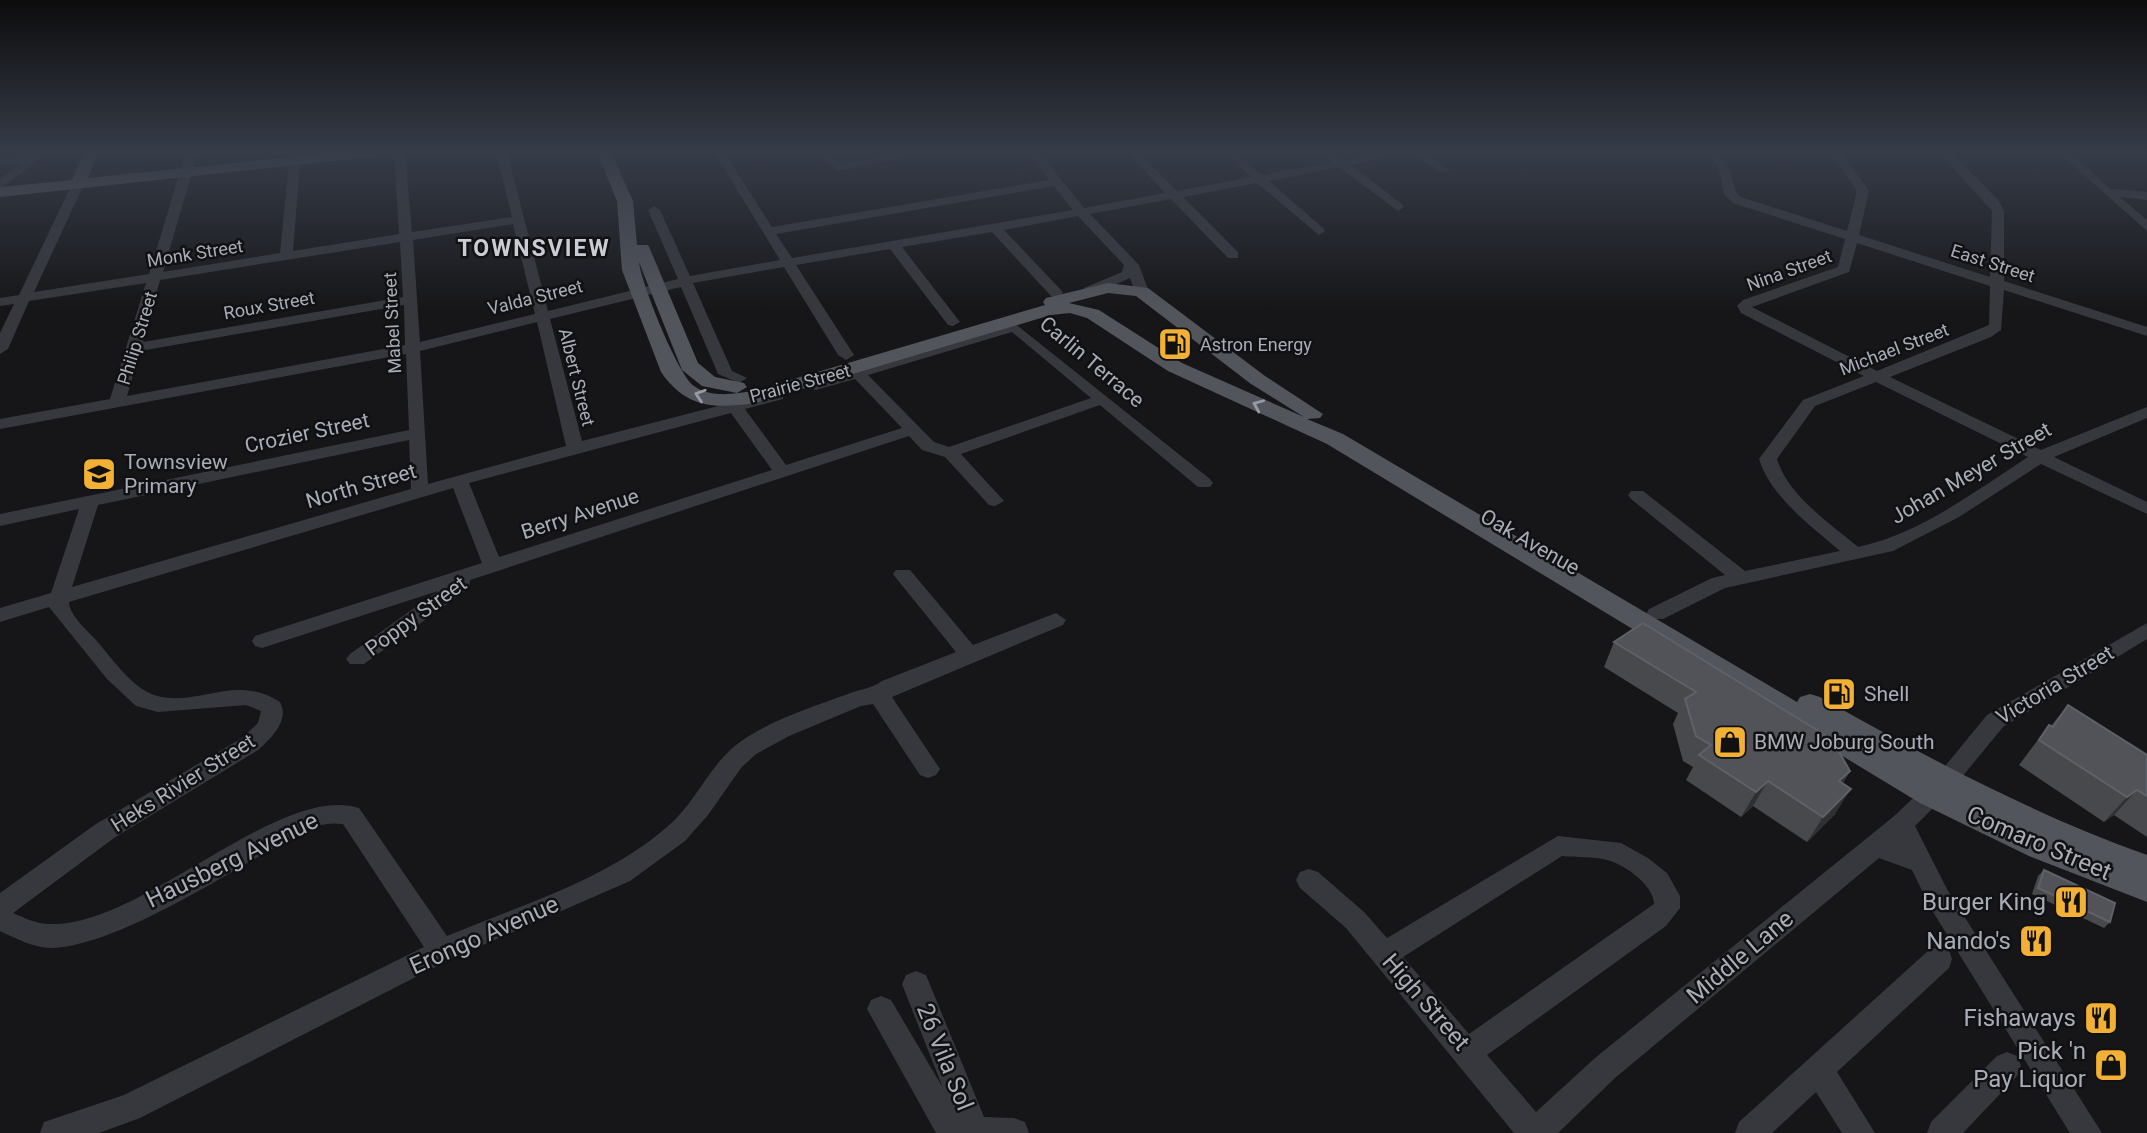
<svg xmlns="http://www.w3.org/2000/svg" width="2147" height="1133" font-family="Roboto,sans-serif">
	<style>
		.lines { fill: none; stroke-linecap: round; stroke-linejoin: round }
		.minor { fill: #37383d; fill-rule: evenodd }
		.major { fill: #53555c; fill-rule: evenodd }
		.wall { fill: #47494d }
		.shaded-wall { fill: #2f3033 }
		.building { fill: #525359; stroke: #5f6168; stroke-width: 2 }
		.oneway { stroke: #979ba6 }
		.labels { text-anchor: middle; dominant-baseline: central; stroke-width: 5; stroke-linejoin: round; paint-order: stroke }
		.far-street-label { font-size: 18px; fill: #a8adb8; stroke: #111113 }
		.far-poi-label { font-size: 18px; fill: #a8adb8; stroke: #111113; text-anchor: start }
		.street-label { font-size: 21px; fill: #a8adb8; stroke: #111113 }
		.poi-label { font-size: 21px; fill: #a8adb8; stroke: #111113; text-anchor: start }
		.far-district-label { font-size: 23px; font-weight: bold; letter-spacing: 2px; fill: #c9ccd4; stroke: #111113 }
		.near-street-label { font-size: 24px; fill: #a8adb8; stroke: #111113 }
		.near-poi-label { font-size: 24px; fill: #a8adb8; stroke: #111113; text-anchor: end }
	</style>
	<rect width="100%" height="100%" fill="#161618"/>
	<g class="lines">
		<path class="minor" d="M36,152H49L0,189V179L21,164L0,165V159L31,156Z
			M186,152H198L163,272L280,253L290,152H301L293,251L399,234L394,152H405L412,232L512,217L496,152H507L548,311L678,279L648,210L654,206L660,210L690,276L780,260L714,152H724L772,227L1049,180L1028,152H1039L1084,208L1165,193L1127,152H1138L1177,191L1251,177L1224,152H1235L1262,175L1332,162L1321,152H1333L1343,160L1387,152H1410L1351,165L1402,204L1404,207L1398,211L1339,167L1269,181L1323,228L1325,231L1319,235L1257,183L1183,197L1238,252V258H1228L1171,199L1090,214L1139,265L1149,292L1142,296L1135,292L1130,278L1094,294H1084V288L1122,272L1124,265L1078,216L1004,230L1061,290L1063,293L1056,297L1051,296L992,232L902,247L960,322L953,326L948,325L890,249L796,265L854,355L846,360L838,355L784,267L693,283L732,371L747,378L739,383L718,374L681,287L550,319L582,441L777,391L783,393V399L745,409L786,465L902,428L855,379L816,390L810,388V382L1014,323L1210,479L1213,483L1210,487H1198L1100,405L961,454L1004,501L995,506L989,505L945,457L922,450L909,436L470,580L469,588L364,664H350L346,659L350,654L438,591L262,648L255,646L252,641L255,636L482,563L453,488L69,602C69,615 87,630 96,640C111,657 131,687 154,695C196,709 234,672 280,702C290,720 271,739 258,750L114,838L13,913C25,918 36,924 49,924C141,928 279,782 359,808L447,936C521,905 606,880 667,827C696,803 710,763 740,742C771,720 812,707 848,694C860,689 871,689 882,681L956,652L896,578L893,574L896,570H910L973,645L1056,613L1066,620L1063,625L892,697L940,769L936,775L928,778L920,775L873,704L861,706L789,736L756,754L741,768L708,815L685,841L630,881L451,959L140,1118L99,1133H40L44,1122L124,1095L424,947L343,824C329,822 317,825 304,831C241,864 119,947 51,948C34,948 15,938 0,931V893L96,824L242,738L258,723L261,711L246,705L158,712L136,706L107,679L49,607L0,622V608L51,593L79,509L0,526V514L409,430L406,354L0,429V419L110,399L146,283L29,301L8,349L0,354V333L14,304L0,306V298L19,295L72,184L78,180L84,184L34,292L149,274ZM1054,186L1073,210L792,258L776,234ZM513,224L535,314L420,342L413,240ZM400,242L403,297L143,342L160,280ZM404,305L405,345L127,396L140,351ZM537,322L566,446L428,484L420,351ZM1012,332L1091,398L949,447L934,442L868,375ZM731,413L772,470L499,557L469,483ZM409,440L411,489L72,587L98,505Z
			M815,152H827L840,164L907,152H931L837,171Z
			M1411,152H1424L1450,170L1440,172Z
			M1707,152H1718C1736,169 1729,187 1741,197L1847,231L1857,191L1830,152H1841L1869,191L1859,235L1990,277L1992,211L1939,152H1951L1998,200L2004,211V281L2147,327V336L2004,290L2001,330L1991,337L1890,377L2041,450L2147,407V418L2054,457L2147,502V514L2041,464L1959,517L1893,551L1725,588L1663,619H1649L1646,614L1649,609L1712,578L1725,575L1631,499L1628,495L1631,491H1643L1745,571L1840,551C1811,526 1771,497 1759,459L1803,400L1864,376L1741,313L1737,306L1743,300L1838,267L1845,239L1733,203L1724,194L1718,165ZM1857,243L1990,286L1989,325L1877,371L1752,307L1849,272ZM1876,382L2028,457C1975,491 1920,534 1858,547C1830,523 1788,496 1777,459L1815,406Z
			M2058,152H2069L2111,189L2147,192V200L2120,197L2147,220V231Z
			M2147,623V639L2003,727L1953,788L1915,826L1948,891L2102,1133H2070L1930,907L1912,870L1879,858L1615,1078L1558,1133H1514L1346,928L1300,888L1296,880L1300,872L1309,869L1318,872L1364,912L1387,938L1558,836L1621,843L1648,858L1667,873L1680,896V908L1666,926L1487,1055L1536,1112L1595,1058L1893,817L1937,776L1987,715ZM1562,856C1576,858 1593,856 1607,860C1624,864 1654,885 1654,904L1469,1034L1403,957Z
			M1939,947L1949,950L1952,959L1949,968L1837,1072L1875,1133H1842L1816,1092L1772,1133H1735L1739,1122L1929,950Z
			M916,971L926,975L984,1117L1014,1118L1025,1122L1029,1133H936L867,1009L871,1000L881,996L891,1000L943,1088L902,984L906,975Z
			M2007,1052L2017,1056L2021,1066L2017,1076L1963,1133H1927L1931,1122L1997,1056Z"/>
		<path class="major" d="M84,152H98L88,178L340,152H386L379,156L0,197V187L72,180Z
			M597,152H611L633,201L637,245H648L650,249L698,363L715,377L744,383L747,387L737,393L702,386L682,370L639,262C641,283 678,375 694,386C711,398 734,394 753,391L1045,305L1043,302L1046,298L1108,283L1148,288L1265,376L1323,414L1320,418L1307,419L1343,434L1797,702L1800,697L1810,694L1820,697C1926,757 2032,814 2147,855V902L2029,856L1920,803L1327,444L1168,371L1087,318L1070,313L1051,315L755,403C714,409 686,408 661,372L622,270L617,201ZM1108,293L1136,296L1251,384L1304,417L1182,363L1099,310L1069,303Z"/>
	</g>
	<path class="wall" d="M1614,642L1821,741L1850,771L1843,783L1835,814L1807,842L1753,806L1741,817L1686,780L1693,767L1683,761L1673,724L1678,713L1604,667Z
		M2068,705L2147,755V837L2114,815L2104,822L2019,765L2049,725L2051,726Z
		M2044,870L2110,922L2104,928L2032,894L2038,876Z"/>
	<path class="shaded-wall" d="M1850,771L1834,796L1839,781Z
		M1768,781L1753,806L1741,817L1756,792Z
		M1851,789L1835,814L1807,842L1823,817Z
		M2137,790L2114,815L2104,822L2127,797Z"/>
	<path class="building" d="M1643,623L1825,735L1819,740L1839,752L1850,771L1839,781L1851,789L1823,817L1768,781L1756,792L1699,755L1711,745L1696,736L1685,699L1696,692L1614,642Z
		M2068,705L2147,755V796L2137,790L2127,797L2039,740L2049,725L2053,727Z
		M2044,870L2115,903L2110,922L2038,888Z"/>
	<defs><path id="oneway-chevron" d="M-2-3.5L2.5 0L-2 3.5" fill="none" stroke-width="1.6" stroke-linecap="round" stroke-linejoin="round" transform="scale(1.75)"/></defs>
	<g class="oneway">
		<use href="#oneway-chevron" transform="translate(700 395) rotate(-162)"/>
		<use href="#oneway-chevron" transform="translate(1258 405) rotate(-157)"/>
	</g>
	<linearGradient id="sky" x2="0" y2="1"><stop stop-color="#0c0c0d"/><stop offset="0.49" stop-color="#363c48"/><stop offset="1" stop-color="#363c48" stop-opacity="0"/></linearGradient>
	<rect width="2147" height="310" fill="url(#sky)"/>
	<defs>
		<g id="fuel-square" transform="scale(1.75)"><rect x="-9" y="-9" width="18" height="18" rx="4" fill="#f2b134" stroke="#111113"/><path d="M-5.5-6h7V0h2V4h1.3V-2.5L3-4.5l.8-.8L6-3V5H2.5V1h-1V6h-7ZM-4.2-4.7v3.2H.2V-4.7Z" fill="#111"/></g>
		<g id="school-square" transform="scale(1.75)"><rect x="-9" y="-9" width="18" height="18" rx="4" fill="#f2b134" stroke="#111113"/><path d="M0-5L7-2L0 1L-7-2ZM-4 1L0 2.5L4 1V4Q0 6-4 4Z" fill="#111"/></g>
		<g id="shop-square" transform="scale(1.75)"><rect x="-9" y="-9" width="18" height="18" rx="4" fill="#f2b134" stroke="#111113"/><path d="M-5-2.5h2.3a2.7 3.5 0 0 1 5.4 0H5L5.5 6h-11ZM-1.5-2.5h3a1.5 2.3 0 0 0-3 0Z" fill="#111"/></g>
		<g id="restaurant-square" transform="scale(1.75)"><rect x="-9" y="-9" width="18" height="18" rx="4" fill="#f2b134" stroke="#111113"/><path d="M-5-6h1v4h1v-4h1v4h1v-4h1v5L-1.5 .5V6h-2V.5L-5-1ZM5-6V6H3V1.5H1.5Q1.5-4 5-6Z" fill="#111"/></g>
	</defs>
	<g fill-rule="evenodd">
		<use href="#fuel-square" x="1175" y="344"/>
		<use href="#school-square" x="99" y="474"/>
		<use href="#fuel-square" x="1839" y="694"/>
		<use href="#shop-square" x="1730" y="742"/>
		<use href="#restaurant-square" x="2071" y="902"/>
		<use href="#restaurant-square" x="2036" y="941"/>
		<use href="#restaurant-square" x="2101" y="1018"/>
		<use href="#shop-square" x="2111" y="1065"/>
	</g>
	<g class="labels">
		<g class="far-street-label">
			<text transform="translate(195 253) rotate(-9)">Monk Street</text>
			<text transform="translate(1993 263) rotate(18)">East Street</text>
			<text transform="translate(1789 270) rotate(-20)">Nina Street</text>
			<text transform="translate(535 297) rotate(-14)">Valda Street</text>
			<text transform="translate(269 305) rotate(-10)">Roux Street</text>
			<text transform="translate(392 323) rotate(-93)">Mabel Street</text>
			<text transform="translate(137 338) rotate(-73)">Philip Street</text>
			<text transform="translate(1894 349) rotate(-21)">Michael Street</text>
			<text transform="translate(577 377) rotate(76)">Albert Street</text>
			<text transform="translate(800 383) rotate(-15)">Prairie Street</text>
		</g>
		<g class="far-poi-label">
			<text x="1200" y="344">Astron Energy</text>
		</g>
		<g class="street-label">
			<text transform="translate(1092 362) rotate(40)">Carlin Terrace</text>
			<text transform="translate(307 433) rotate(-12)">Crozier Street</text>
			<text transform="translate(1971 473) rotate(-30)">Johan Meyer Street</text>
			<text transform="translate(361 486) rotate(-16)">North Street</text>
			<text transform="translate(580 514) rotate(-18)">Berry Avenue</text>
			<text transform="translate(1530 542) rotate(30)">Oak Avenue</text>
			<text transform="translate(416 616) rotate(-36)">Poppy Street</text>
			<text transform="translate(2055 685) rotate(-31)">Victoria Street</text>
			<text transform="translate(183 783) rotate(-32)">Heks Rivier Street</text>
		</g>
		<g class="poi-label">
			<text x="124" y="462">Townsview<tspan x="124" dy="24">Primary</tspan></text>
			<text x="1864" y="694">Shell</text>
			<text x="1754" y="742">BMW Joburg South</text>
		</g>
		<g class="far-district-label">
			<text x="534" y="248">TOWNSVIEW</text>
		</g>
		<g class="near-street-label">
			<text transform="translate(2039 843) rotate(23)">Comaro Street</text>
			<text transform="translate(232 860) rotate(-26)">Hausberg Avenue</text>
			<text transform="translate(484 935) rotate(-24)">Erongo Avenue</text>
			<text transform="translate(1740 957) rotate(-40)">Middle Lane</text>
			<text transform="translate(1426 1002) rotate(49)">High Street</text>
			<text transform="translate(945 1057) rotate(68)">26 Vila Sol</text>
		</g>
		<g class="near-poi-label">
			<text x="2046" y="902">Burger King</text>
			<text x="2011" y="941">Nando's</text>
			<text x="2076" y="1018">Fishaways</text>
			<text x="2086" y="1051">Pick 'n<tspan x="2086" dy="28">Pay Liquor</tspan></text>
		</g>
	</g>
</svg>
